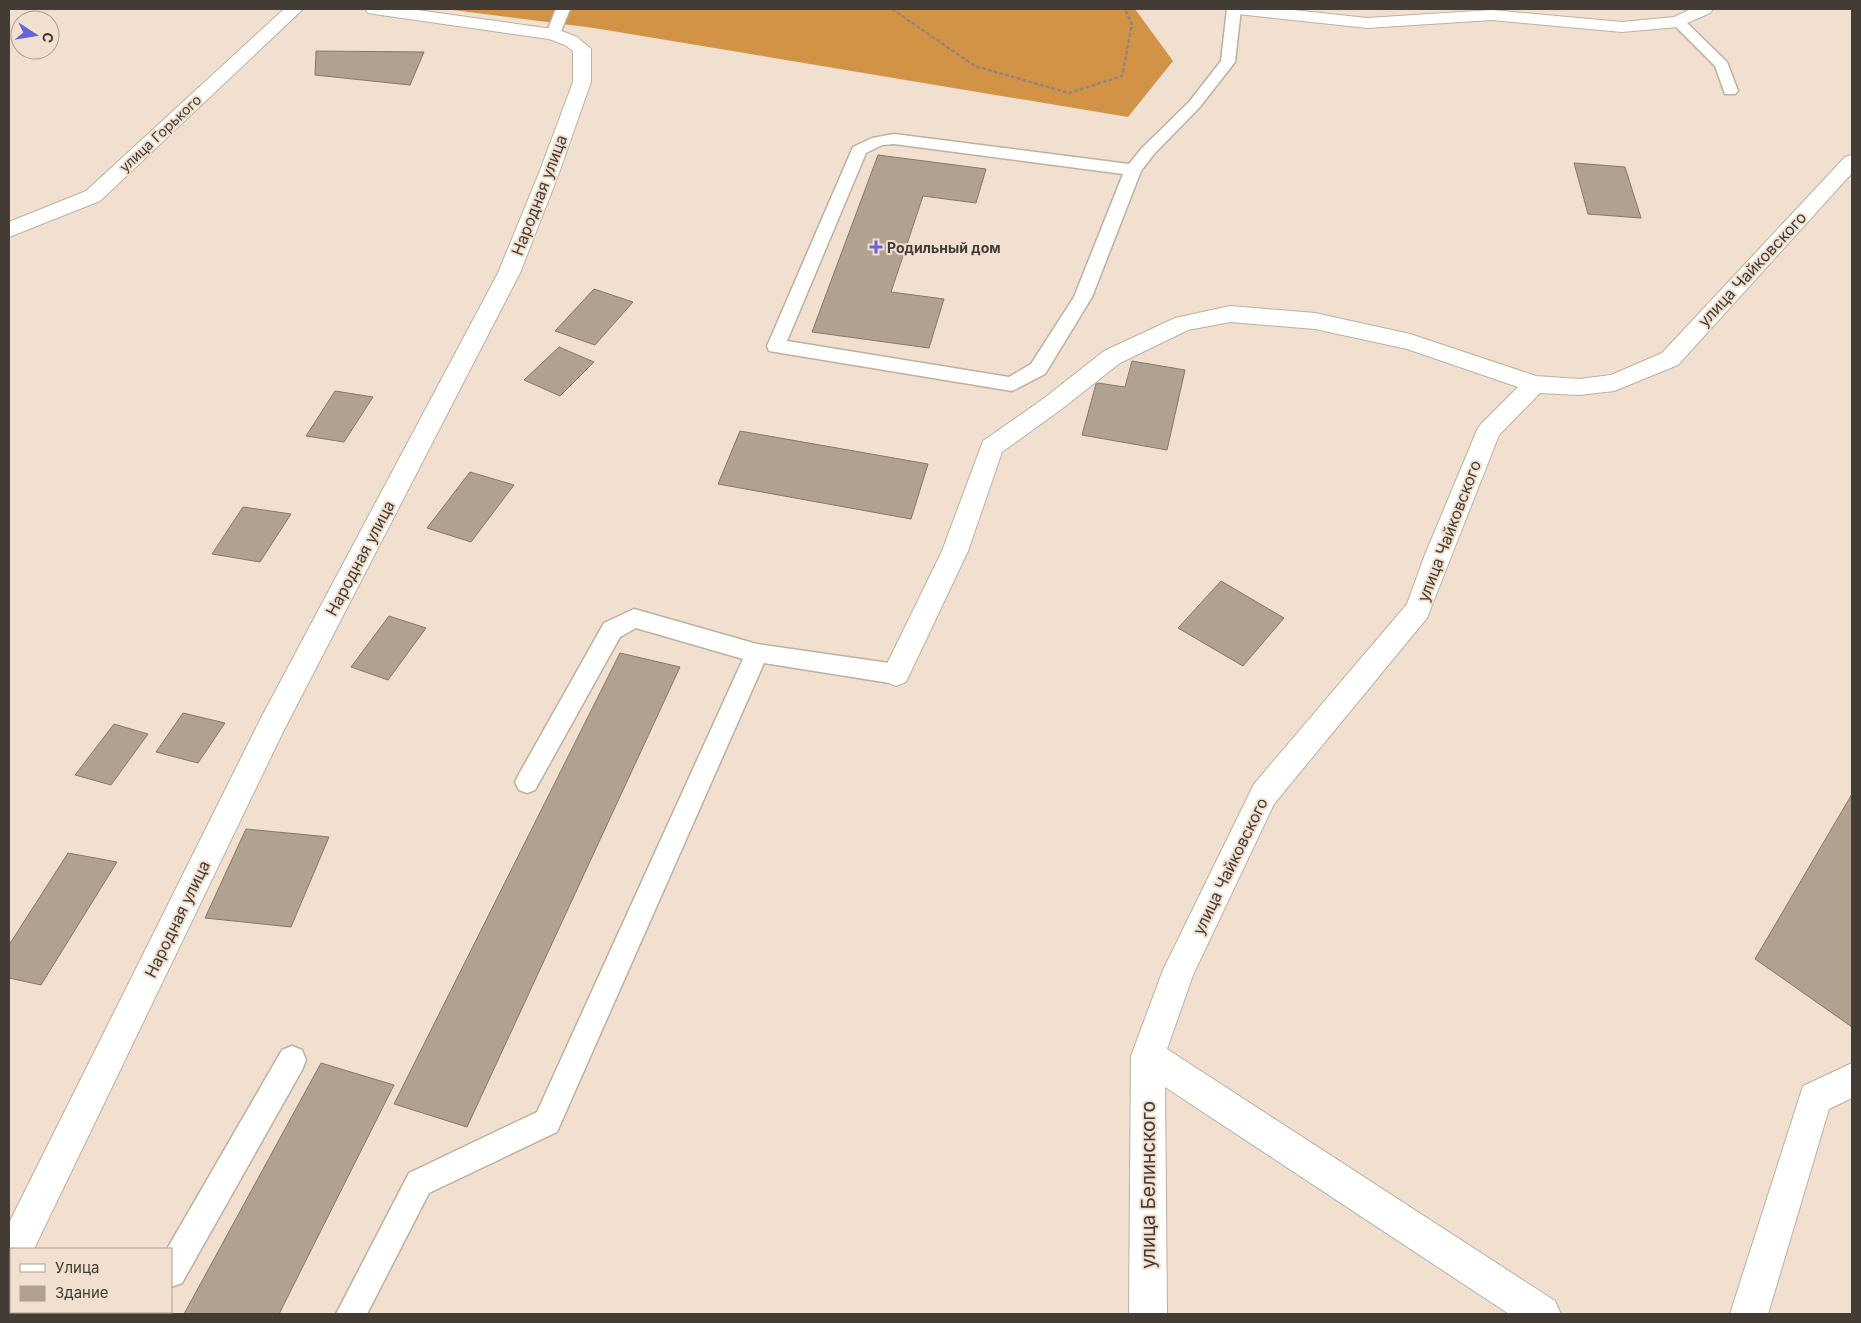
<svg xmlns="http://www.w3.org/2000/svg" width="1861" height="1323" font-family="Inter,sans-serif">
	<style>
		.forest { fill: #d29346 }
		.building { fill: #b1a190; stroke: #867767 }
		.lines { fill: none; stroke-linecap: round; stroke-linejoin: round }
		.service-casing { stroke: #bfaf9e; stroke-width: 3 }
		.minor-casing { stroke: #bfaf9e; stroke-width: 2 }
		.tertiary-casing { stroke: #bfaf9e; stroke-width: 2 }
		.path { stroke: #92877b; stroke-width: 2.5; stroke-dasharray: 4 2; stroke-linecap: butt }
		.service { fill: #fff; fill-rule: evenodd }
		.minor { fill: #fff; fill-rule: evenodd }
		.tertiary { fill: #fff; fill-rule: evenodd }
		.poi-dot { fill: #6363dc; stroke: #f1e0cf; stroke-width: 2 }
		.labels { text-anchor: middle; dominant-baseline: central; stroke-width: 4; stroke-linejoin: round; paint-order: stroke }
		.far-street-label { font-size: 14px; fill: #423c35; stroke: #f1e0cf }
		.far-poi-label { font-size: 14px; font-weight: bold; fill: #423c35; stroke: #f1e0cf; text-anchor: start }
		.street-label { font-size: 16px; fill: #423c35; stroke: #f1e0cf }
		.near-street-label { font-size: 19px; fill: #423c35; stroke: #f1e0cf }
	</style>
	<rect width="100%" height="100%" fill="#f1e0cf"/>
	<path class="forest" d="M445,9H1135L1173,61L1128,117L594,28Z"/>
	<path class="building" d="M316,51L424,52L410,85L315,75Z
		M878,155L986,169L976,203L923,196L891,292L944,299L929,348L812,332Z
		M1574,163L1625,167L1641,218L1588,214Z
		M594,289L633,302L595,345L555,331Z
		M559,347L594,362L560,396L524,380Z
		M1132,361L1185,370L1167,450L1082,435L1096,384L1098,383L1125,387Z
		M335,391L373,397L344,442L306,436Z
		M740,431L928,464L911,519L718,484Z
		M470,472L514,485L471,542L427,528Z
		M243,507L291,514L260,562L212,554Z
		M1221,581L1284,618L1243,666L1178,628Z
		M389,616L426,628L388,680L351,667Z
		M620,653L680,667L467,1127L394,1104Z
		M183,713L225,723L198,763L156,752Z
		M114,724L148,734L111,785L75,775Z
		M1852,794V1027L1755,959Z
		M246,829L329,837L291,927L205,918Z
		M68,853L117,862L41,985L9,978V945Z
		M321,1063L394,1085L279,1314H184Z"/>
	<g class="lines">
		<g class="service-casing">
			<path id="service" d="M556,9H570L560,34L558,37H548L546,34Z
				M1227,9H1241L1235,62L1199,108L1154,154L1141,171L1092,297L1045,374L1012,391L769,351L767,346L853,147L872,138L894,134L1129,164L1142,148L1189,102L1221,61ZM894,144L1123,174L1074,297L1031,364L1009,377L787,341L866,153L882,145Z
				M1678,18L1683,19L1727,62L1738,91L1735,94H1725L1715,66L1671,22L1673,19Z
				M634,609L757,644L896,664L904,667L907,674L904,681L896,684L764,663L557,1132L429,1193L367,1314H336L409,1173L537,1112L743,659L636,628L620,637L535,790L527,793L519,790L515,782L519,774L604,623Z
				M292,1046L302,1050L306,1060L302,1070L182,1283L171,1287V1249H167L282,1050Z
				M133,1312H164L163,1314H132Z"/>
		</g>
		<g class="minor-casing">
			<path id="minor" d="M284,9H303L100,201L9,237V222L86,191Z
				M1229,9H1284L1367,18L1492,10L1622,22L1674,17L1691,9H1713L1710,13L1678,27L1622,32L1492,20L1367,28L1238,14L1232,13Z
				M1852,155V173L1678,365L1614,391L1579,395L1540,393L1499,435L1427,618L1274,804L1193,975L1167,1049L1555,1301L1561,1314H1509L1165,1087L1167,1314H1129L1131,1056L1163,970L1254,784L1407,604L1424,557L1477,430L1481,424L1518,387L1407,349L1315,329L1230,322L1188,330L1120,363L1059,411L1002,452L968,551L906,682L896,686L886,682L882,674L942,551L983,441L1043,399L1104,351L1175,318L1230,306L1315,313L1410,334L1536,376L1579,379L1611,375L1662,353L1845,157Z
				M1852,1063V1098L1829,1109L1768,1314H1730L1803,1086Z"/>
		</g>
		<g class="tertiary-casing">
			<path id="tertiary" d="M365,9H410L559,30L577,37L591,49V82L559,173L520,273L282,734L34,1249H11V1266L9,1265V1223L262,716L498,273L539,173L573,82V51L565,45L549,39L374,14L368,13Z"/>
		</g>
		<path class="path" d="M892,9L975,66L1069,93L1122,76L1132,24L1125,9"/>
		<use href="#service" class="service"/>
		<use href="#minor" class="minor"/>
		<use href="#tertiary" class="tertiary"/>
	</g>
	<path class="poi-dot" d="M873.5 239.5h5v5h5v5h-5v5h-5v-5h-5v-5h5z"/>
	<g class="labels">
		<g class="far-street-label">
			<text transform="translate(160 133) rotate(-43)">улица Горького</text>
		</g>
		<g class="far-poi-label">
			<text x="887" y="247">Родильный дом</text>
		</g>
		<g class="street-label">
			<text transform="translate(539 195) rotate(-69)">Народная улица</text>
			<text transform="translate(1752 269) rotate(-47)">улица Чайковского</text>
			<text transform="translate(1449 531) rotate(-69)">улица Чайковского</text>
			<text transform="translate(360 558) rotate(-62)">Народная улица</text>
			<text transform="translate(1230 866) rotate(-64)">улица Чайковского</text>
			<text transform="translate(177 919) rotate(-64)">Народная улица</text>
		</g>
		<g class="near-street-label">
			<text transform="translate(1148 1185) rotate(-90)">улица Белинского</text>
		</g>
	</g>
	<rect width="1861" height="1323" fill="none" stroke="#423c35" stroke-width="20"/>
	<rect x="10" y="1248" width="162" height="65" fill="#f1e0cf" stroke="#ab9e91"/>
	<rect x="20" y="1264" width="25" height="8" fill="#ffffff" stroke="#ab9e91"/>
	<text x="55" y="1273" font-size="15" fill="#423c35">Улица</text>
	<rect x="20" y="1286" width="25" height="15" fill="#b1a190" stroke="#ab9e91"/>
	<text x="55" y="1298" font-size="15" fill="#423c35">Здание</text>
	<g transform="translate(35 35) rotate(102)"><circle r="24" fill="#f1e0cf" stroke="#ab9e91"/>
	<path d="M0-4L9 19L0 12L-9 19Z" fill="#6363dc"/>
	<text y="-8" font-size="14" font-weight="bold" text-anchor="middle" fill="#423c35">С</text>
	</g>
</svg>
